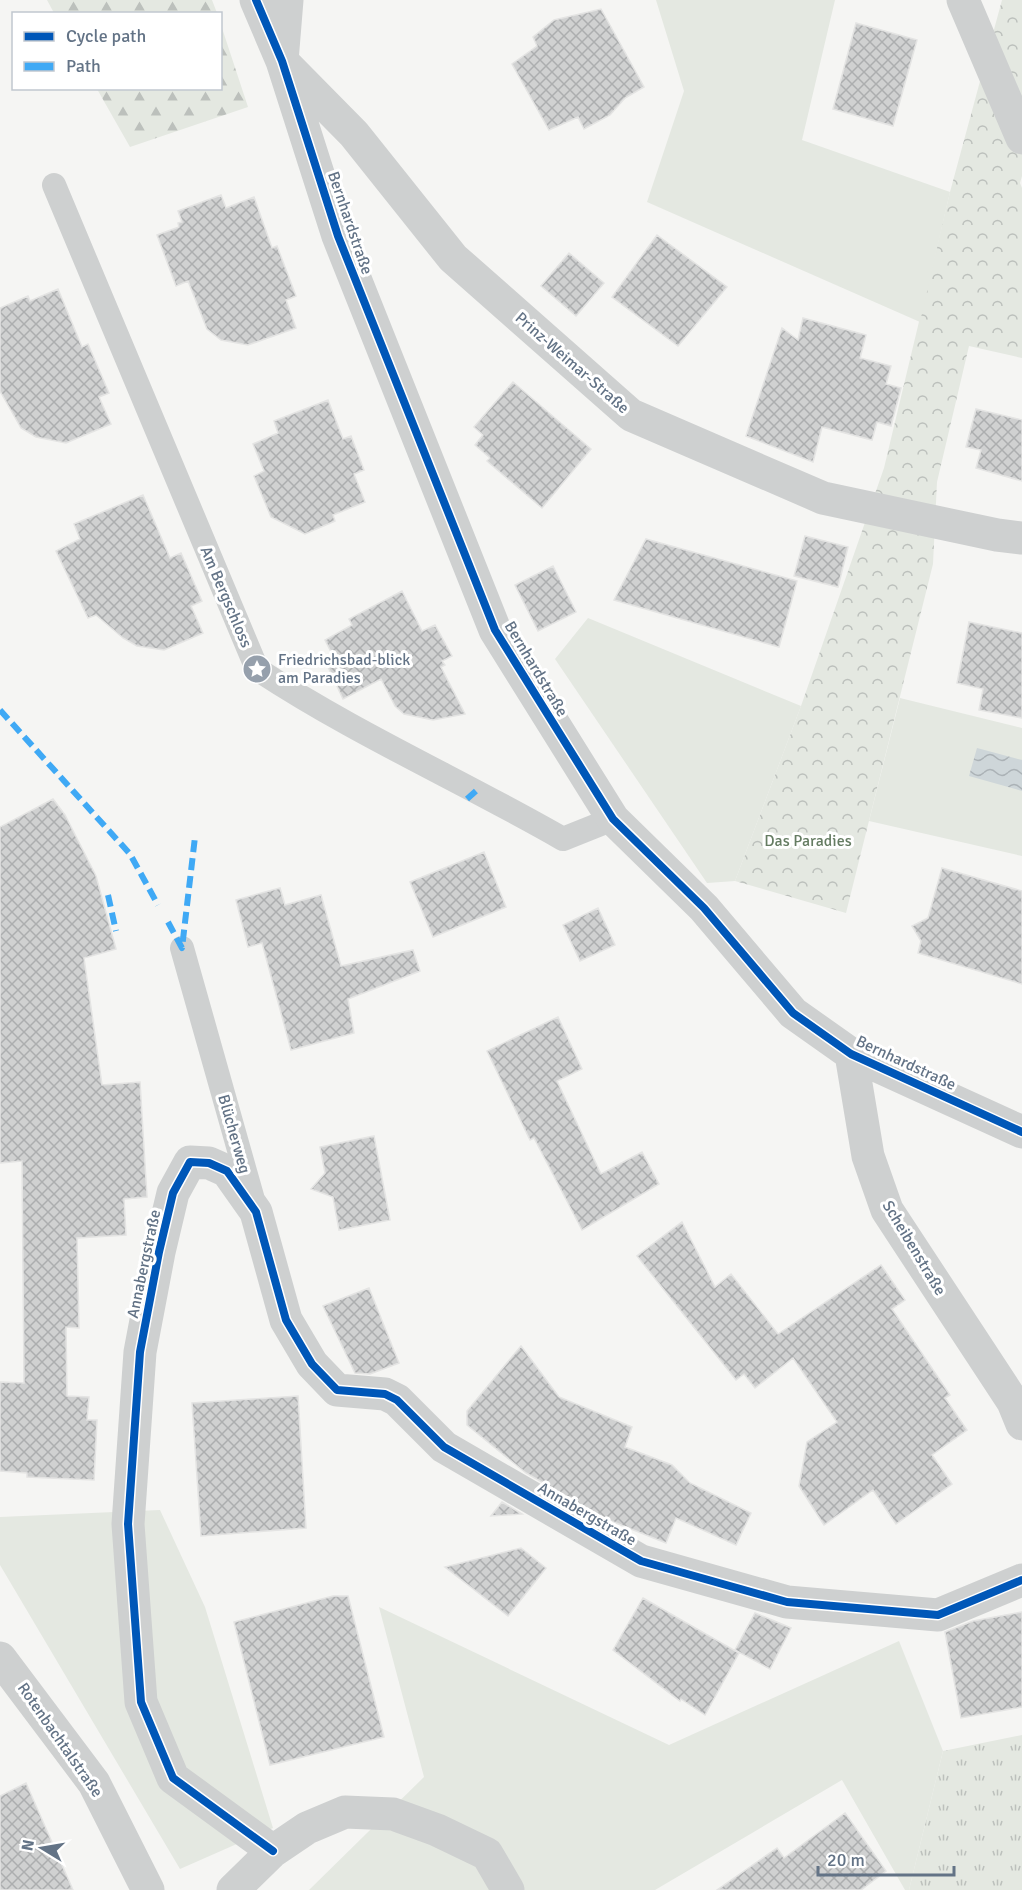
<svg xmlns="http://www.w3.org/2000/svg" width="1022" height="1890" font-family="Signika,sans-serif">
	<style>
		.grass { fill: url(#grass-tufts) }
		.forest { fill: url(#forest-firs) }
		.park { fill: url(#park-crowns) }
		.garden { fill: #e4e8e1 }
		.water { fill: url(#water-waves) }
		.building { fill: url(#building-cross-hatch); stroke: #e4e4e3; stroke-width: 1.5 }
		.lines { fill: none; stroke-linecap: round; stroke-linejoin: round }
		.lane { stroke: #ced0d0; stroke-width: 24 }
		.street { stroke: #ced0d0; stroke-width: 33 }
		.quiet { stroke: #3fa9f5; stroke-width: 6; stroke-dasharray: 12 6; stroke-linecap: butt }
		.cycleway-casing { stroke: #fff; stroke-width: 11 }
		.cycleway { stroke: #0057b8; stroke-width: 8 }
		.labels { text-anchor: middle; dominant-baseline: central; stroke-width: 6; stroke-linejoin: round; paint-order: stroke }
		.street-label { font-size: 16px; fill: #637386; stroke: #fff }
		.poi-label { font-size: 16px; fill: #637386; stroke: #fff; text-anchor: start }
		.park-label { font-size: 16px; fill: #657c62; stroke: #fff }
	</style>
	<defs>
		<pattern id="grass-tufts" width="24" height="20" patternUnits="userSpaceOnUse" patternTransform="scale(1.5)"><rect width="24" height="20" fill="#e4e8e1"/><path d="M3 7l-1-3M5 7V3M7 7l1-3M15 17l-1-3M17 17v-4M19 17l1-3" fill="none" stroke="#bcc0bc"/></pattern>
		<pattern id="forest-firs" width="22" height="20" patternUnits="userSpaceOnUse" patternTransform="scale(1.5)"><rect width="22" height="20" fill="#e4e8e1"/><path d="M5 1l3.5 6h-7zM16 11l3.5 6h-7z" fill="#bcc0bc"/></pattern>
		<pattern id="park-crowns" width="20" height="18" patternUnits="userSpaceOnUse" patternTransform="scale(1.5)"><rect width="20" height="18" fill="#e4e8e1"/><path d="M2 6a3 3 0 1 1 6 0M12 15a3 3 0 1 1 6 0" fill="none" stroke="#bcc0bc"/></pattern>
		<pattern id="water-waves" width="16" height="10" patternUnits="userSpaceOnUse" patternTransform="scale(1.5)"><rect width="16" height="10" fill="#ced6d9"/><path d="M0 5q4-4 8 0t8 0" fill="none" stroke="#abb2b6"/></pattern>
		<pattern id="building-cross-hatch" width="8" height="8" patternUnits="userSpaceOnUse" patternTransform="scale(1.5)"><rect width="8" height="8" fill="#d0d1d1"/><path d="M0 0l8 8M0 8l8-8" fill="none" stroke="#acaeaf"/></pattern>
	</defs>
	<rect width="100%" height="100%" fill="#f5f5f3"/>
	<path class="grass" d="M1022,1735V1890H909L943,1751Z"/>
	<path class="forest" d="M47,0H212L217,13H54Z
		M221,25L248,107L130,147L97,89L220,88Z"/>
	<path class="park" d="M1002,0H1022V176L1020,183L1022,188V358L969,346L937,482L933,564L846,913L735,881L801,706L884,468L950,192Z"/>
	<path class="garden" d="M656,0H835L802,140L950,192L920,322L647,202L684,91Z
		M588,618L801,706L735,881L707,883L555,659Z
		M900,698L1022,728V856L869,821Z
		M160,1510L205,1607L273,1828L180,1869L0,1565V1517Z
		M379,1607L669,1745L899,1641L943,1751L909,1890H905L842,1780L655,1890H309L424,1777Z"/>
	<path class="water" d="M977,748L1022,760V791L969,776Z"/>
	<path class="building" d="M601,9L644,87L625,98L610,115L584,129L578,117L549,130L512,64L537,46L533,37L554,20Z
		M856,23L917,40L893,126L833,109Z
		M221,195L226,208L254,197L272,248L277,246L296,296L286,300L296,328L248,345L221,340L207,329L188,281L176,286L157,235L179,227L178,223L182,222L178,211Z
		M657,235L727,287L678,346L612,297Z
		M569,253L604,283L576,316L541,286Z
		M58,289L82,347L88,344L109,393L99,397L111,424L66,443L36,437L21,428L0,391V308L28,296L30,301Z
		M803,318L866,335L860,358L891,366L886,384L901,388L891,426L877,422L872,440L822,427L813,462L746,436L782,328L798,340Z
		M513,382L591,449L542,508L487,461L490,458L475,445L483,435L474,427Z
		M328,400L343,439L351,436L364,470L354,474L365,502L333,515L335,521L305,534L271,517L254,476L264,471L253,444L278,433L274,421Z
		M976,409L1022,420V481L976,468L981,450L966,447Z
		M143,495L170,558L181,553L202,601L191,606L203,633L164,650L137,646L123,638L96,615L88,618L56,551L80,539L74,524Z
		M805,536L848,547L838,587L794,576Z
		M646,539L797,581L779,647L614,600Z
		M553,566L576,612L538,631L515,585Z
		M402,591L422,631L435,625L452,656L442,661L445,665L441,667L465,714L433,720L404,714L395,706L381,679L343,699L328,667L336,662L325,640L352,625L349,619Z
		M969,622L1022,633V718L979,710L983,689L957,683Z
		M53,799L65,815L96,876L116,949L84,958L102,1085L140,1082L147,1197L124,1199L126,1235L77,1238L79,1328L66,1327L67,1396L89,1397L87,1420H97L94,1480L27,1477V1473L0,1471V1382L24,1383L22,1161L0,1163V827Z
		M484,852L506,907L433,937L410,882Z
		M942,868L1022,891V984L918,953L921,941L912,926L928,918Z
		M280,888L285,905L321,895L341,966L413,950L420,971L348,999L354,1033L291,1050L262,943L248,947L236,900Z
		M598,908L615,945L580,961L563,925Z
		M558,1017L582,1069L557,1081L601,1174L642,1152L659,1184L582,1230L534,1138L530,1140L487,1051Z
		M374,1136L390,1220L339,1230L333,1197L311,1189L325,1173L320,1147Z
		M682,1222L715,1287L731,1274L778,1334L881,1265L905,1300L892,1309L950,1395L945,1398L967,1430L932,1455L952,1484L896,1524L873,1490L824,1525L799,1486L807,1442L837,1422L793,1358L755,1388L744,1374L736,1380L637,1256Z
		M369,1288L399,1363L370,1374L355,1373L323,1306Z
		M521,1346L559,1397L632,1427L625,1447L672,1465L690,1483L751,1513L736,1545L676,1518L666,1543L606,1519L526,1473L467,1425V1411Z
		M298,1396L306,1528L201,1536L192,1403Z
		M502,1502L522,1514L491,1516Z
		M521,1548L546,1568L508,1616L445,1567Z
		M333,1596H348L384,1737L270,1765L234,1622Z
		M643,1598L739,1653L705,1715L681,1699L680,1701L613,1650Z
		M1022,1612V1707L961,1718L945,1632L973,1621Z
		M755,1613L791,1628L770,1669L735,1650Z
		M26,1783L73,1890H0V1796Z
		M845,1813L886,1871L861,1890H717L777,1848L784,1858Z"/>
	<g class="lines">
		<path class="lane" d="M54,185L257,669C354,733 462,781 563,839L613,819
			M182,948L252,1196"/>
		<path class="street" d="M256,0L282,61L338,236L495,630L613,819L704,908L793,1013L851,1054L1022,1132
			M287,0L282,61L354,134L453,258L631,415L823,498L997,535L1022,538
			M963,0L1022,138
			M851,1054L868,1156L887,1210L1013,1402L1022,1424
			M0,1658L94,1783L148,1890
			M273,1851L173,1778L141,1702L128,1524L140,1352L159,1252L173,1193L190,1162L209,1163L227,1171L256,1212L286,1320L312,1364L337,1390L385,1394L397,1400L444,1447L641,1561L787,1602L938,1615L1022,1580
			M233,1890L273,1851L307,1828L345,1812L393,1814L437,1830L487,1854L508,1890"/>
		<path class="quiet" d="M0,710L130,854L158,905
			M467,799L477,790
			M108,895L116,931
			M168,922L182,948L195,837"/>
		<g class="cycleway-casing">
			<path id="cycleway" d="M256,0L282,61L338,236L495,630L613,819L704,908L793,1013L851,1054L1022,1132
				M273,1851L173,1778L141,1702L128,1524L140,1352L159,1252L173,1193L190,1162L209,1163L227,1171L256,1212L286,1320L312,1364L337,1390L385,1394L397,1400L444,1447L641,1561L787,1602L938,1615L1022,1580"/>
		</g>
		<use href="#cycleway" class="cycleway"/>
	</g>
	<defs>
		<g id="sight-disc" transform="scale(1.5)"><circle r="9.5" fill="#96a0ac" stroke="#fff"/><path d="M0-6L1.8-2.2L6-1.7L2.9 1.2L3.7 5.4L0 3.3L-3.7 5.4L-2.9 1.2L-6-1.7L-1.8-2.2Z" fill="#fff"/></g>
	</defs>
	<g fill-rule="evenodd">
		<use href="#sight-disc" x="257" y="669"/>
	</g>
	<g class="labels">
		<g class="street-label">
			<text transform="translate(350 223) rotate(71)">Bernhardstraße</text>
			<text transform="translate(572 363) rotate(41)">Prinz-Weimar-Straße</text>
			<text transform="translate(226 597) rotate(67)">Am Bergschloss</text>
			<text transform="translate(536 669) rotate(59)">Bernhardstraße</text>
			<text transform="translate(906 1063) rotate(25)">Bernhardstraße</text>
			<text transform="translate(234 1134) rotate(74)">Blücherweg</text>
			<text transform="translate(914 1248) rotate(59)">Scheibenstraße</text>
			<text transform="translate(144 1264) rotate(-78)">Annabergstraße</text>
			<text transform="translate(587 1514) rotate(30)">Annabergstraße</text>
			<text transform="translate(60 1740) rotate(55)">Rotenbachtalstraße</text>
		</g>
		<g class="poi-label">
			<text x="278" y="660">Friedrichsbad-blick<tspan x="278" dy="18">am Paradies</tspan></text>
		</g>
		<g class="park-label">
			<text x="808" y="841">Das Paradies</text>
		</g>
	</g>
	<rect x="12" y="12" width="210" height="78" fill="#ffffff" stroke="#c1c7cf" stroke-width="1.5"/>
	<rect x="24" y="32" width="30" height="9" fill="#0057b8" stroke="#c1c7cf" stroke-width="1.5"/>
	<text x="66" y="42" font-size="18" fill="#637386">Cycle path</text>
	<rect x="24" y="62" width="30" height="9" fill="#3fa9f5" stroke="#c1c7cf" stroke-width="1.5"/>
	<text x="66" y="72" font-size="18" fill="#637386">Path</text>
	<g transform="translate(42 1848) rotate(281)" stroke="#ffffff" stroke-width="4.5" paint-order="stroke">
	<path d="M0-4.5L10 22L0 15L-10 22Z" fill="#637386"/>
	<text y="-9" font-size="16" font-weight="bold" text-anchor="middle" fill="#637386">N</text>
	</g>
	<path d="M818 1866v9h136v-9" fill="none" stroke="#637386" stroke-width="3"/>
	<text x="827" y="1866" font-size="18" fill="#637386" stroke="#ffffff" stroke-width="4.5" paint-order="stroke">20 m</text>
</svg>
